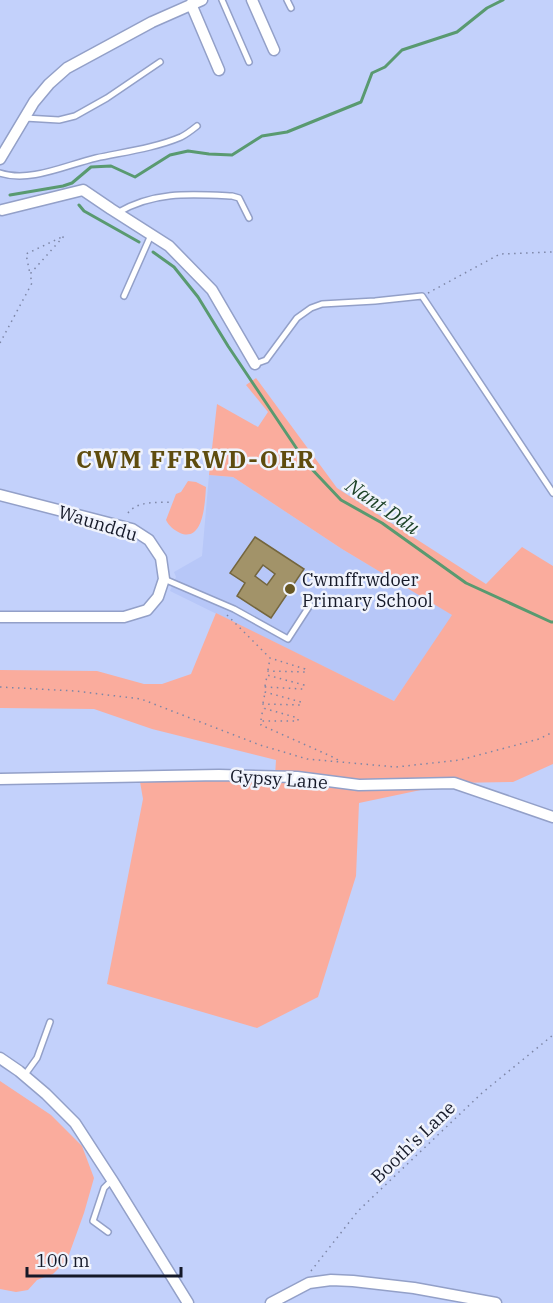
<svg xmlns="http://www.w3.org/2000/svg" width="553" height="1303" font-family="'IBM Plex Serif',serif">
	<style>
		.built { fill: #b7c7f8 }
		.green { fill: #faac9d }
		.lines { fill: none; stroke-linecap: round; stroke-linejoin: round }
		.stream { stroke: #599a70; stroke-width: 3 }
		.building { fill: #a29369; stroke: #74663e; stroke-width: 1.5; fill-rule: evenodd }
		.service-casing { stroke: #93a0c8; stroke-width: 8 }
		.minor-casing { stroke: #93a0c8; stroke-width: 13 }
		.path { stroke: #7d86a6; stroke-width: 1.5; stroke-dasharray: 1.5 4.5; stroke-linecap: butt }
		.service { stroke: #fff; stroke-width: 5 }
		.minor { stroke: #fff; stroke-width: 10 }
		.poi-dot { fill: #685825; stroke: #f0f3fc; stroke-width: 2 }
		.labels { text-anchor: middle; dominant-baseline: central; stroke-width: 5; stroke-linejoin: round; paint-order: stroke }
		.street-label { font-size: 18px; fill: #151928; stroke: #f0f3fc }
		.poi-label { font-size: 18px; fill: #151928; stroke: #f0f3fc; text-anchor: start }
		.water-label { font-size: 20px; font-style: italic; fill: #1c4227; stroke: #f0f3fc }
		.district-label { font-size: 24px; font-weight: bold; letter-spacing: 1.5px; fill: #5e4c0e; stroke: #f0f3fc }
	</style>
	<rect width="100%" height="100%" fill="#c3d1fb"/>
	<path class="built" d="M209,475L233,477L342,549L453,615L394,701L170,591L176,577L174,572L202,556Z"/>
	<path class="green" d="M256,378L337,488L486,584L522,547L553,566V764L513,782L454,783L359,803L356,876L318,997L257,1028L107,984L143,799L139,776H275L276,760L152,729L94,709L0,708V670L97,671L144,684H162L191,674L216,613L394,701L452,615L342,549L233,477L209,475L217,404L258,427L268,412L246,385Z
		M188,481L196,482L206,487C205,501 204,543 180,533C174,530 169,526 166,520L176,494L181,492Z
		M0,1081L51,1115L82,1146L94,1178L84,1213L67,1260L53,1274L37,1280L28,1290L16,1292L0,1289Z"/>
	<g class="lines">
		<path class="stream" d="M10,195L63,186L72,183L91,167L111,166L135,177L170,155L188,151L209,154L232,155L262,136L287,132L361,102L372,73L385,67L402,50L457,32L487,8L503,0
			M79,205L84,211L139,242
			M153,252L174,267L198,297L228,346L307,464L341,500L382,523L466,583L551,622H553"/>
	</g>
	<path class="building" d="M255,537L304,569L271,618L237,596L245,583L230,573ZM263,565L275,574L267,585L255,576Z"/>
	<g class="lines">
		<g class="service-casing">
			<path id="service" d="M222,0L249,62
				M287,0L291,8
				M25,118L59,120L75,116L107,98L160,62
				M0,173C30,183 66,165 96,158C124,152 155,148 181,137C187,134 192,130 197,126
				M117,213C154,191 191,194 232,196L239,198L249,218
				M124,296L151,235
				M255,364L266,360L297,318L311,308L322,304L375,301L422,296L553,493
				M164,579L234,609L288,639L310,605
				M24,1076L37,1058L50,1022
				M108,1232L93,1221L104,1188L112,1180"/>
		</g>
		<g class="minor-casing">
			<path id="minor" d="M252,0L274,50
				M191,4L219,70
				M0,159L34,102L49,84L67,68L152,22L202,0
				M2,210L83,190L111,209L169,246L212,290L255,364
				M0,495L132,529L149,540L161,558L164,579L158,597L147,610L124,617H0
				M0,779L219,775L297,777L359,785L454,783L553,817
				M0,1058L19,1071L46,1094L75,1123L112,1180L188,1303
				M271,1303L309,1283L331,1280L353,1281L414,1288L496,1303"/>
		</g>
		<path class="path" d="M428,293L500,254L553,252
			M0,343L32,283L30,274L64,236L26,254L30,274
			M128,513C138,500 158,503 173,502
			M227,615L270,658L305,669L306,672L268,671L267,675L304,685L303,689L265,687V692L301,702V705L263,704V708L298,718V721H261V725L335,758L338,760
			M268,670L270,658
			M265,686L267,676
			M0,687L75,691L141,699L260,745L307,759L396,767L460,760L539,739L553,732
			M263,703L265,693
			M261,720L263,708
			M311,1271L358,1211L482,1093L553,1035"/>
		<use href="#service" class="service"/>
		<use href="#minor" class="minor"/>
	</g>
	<circle class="poi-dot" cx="290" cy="589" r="6"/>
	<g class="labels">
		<g class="street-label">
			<text transform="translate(98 523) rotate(17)">Waunddu</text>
			<text transform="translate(279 779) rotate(4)">Gypsy Lane</text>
			<text transform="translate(413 1142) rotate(-44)">Booth's Lane</text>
		</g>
		<g class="poi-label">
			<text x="302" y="579">Cwmffrwdoer<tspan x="302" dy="21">Primary School</tspan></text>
		</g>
		<g class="water-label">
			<text transform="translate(383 506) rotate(34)">Nant Ddu</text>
		</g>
		<g class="district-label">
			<text x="196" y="459">CWM FFRWD-OER</text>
		</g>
	</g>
	<path d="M27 1267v9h154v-9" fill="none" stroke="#151928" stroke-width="3"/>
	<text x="36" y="1267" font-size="18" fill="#151928" stroke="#f0f3fc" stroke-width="4.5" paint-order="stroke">100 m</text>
</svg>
